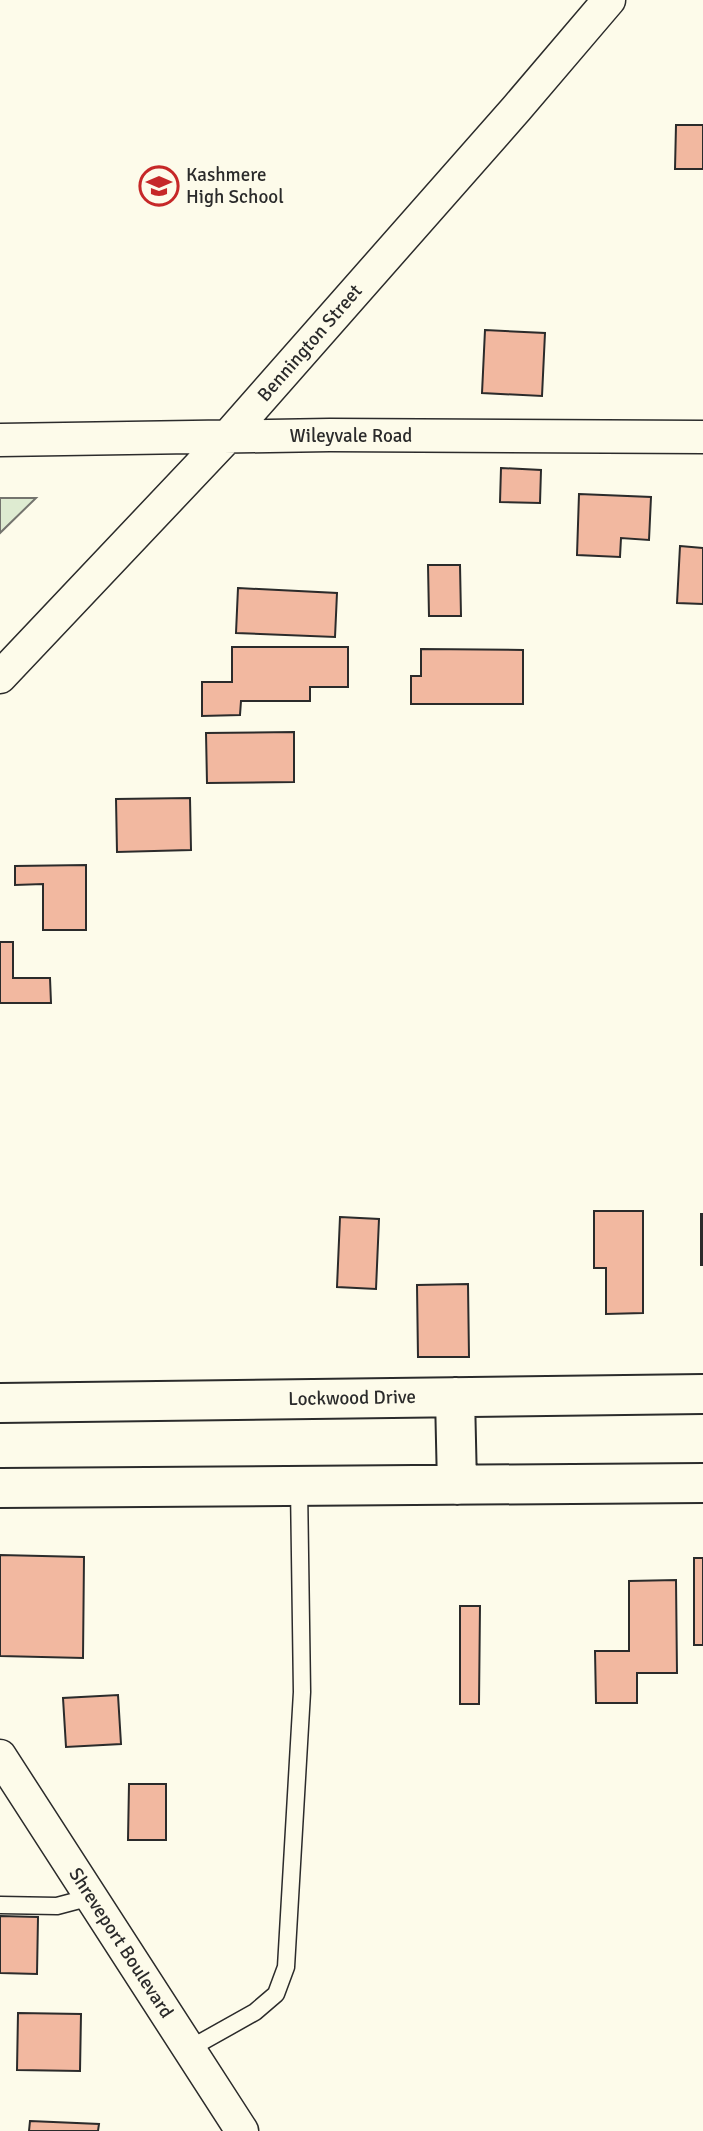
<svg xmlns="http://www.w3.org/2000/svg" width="703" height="2131" font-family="Signika,sans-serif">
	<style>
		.green { fill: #deebd1; stroke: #74746e; stroke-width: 2 }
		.building { fill: #f2b8a0; stroke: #2b2b2b; stroke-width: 2 }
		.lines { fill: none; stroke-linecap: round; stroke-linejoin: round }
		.lane-casing { stroke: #2b2b2b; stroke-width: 19 }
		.street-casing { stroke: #2b2b2b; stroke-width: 35 }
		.secondary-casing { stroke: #2b2b2b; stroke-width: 42 }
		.lane { stroke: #fdfbea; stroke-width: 16 }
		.street { stroke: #fdfbea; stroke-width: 32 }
		.secondary { stroke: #fdfbea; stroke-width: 38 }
		.labels { text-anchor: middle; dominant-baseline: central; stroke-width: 5; stroke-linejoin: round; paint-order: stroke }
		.poi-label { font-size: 19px; fill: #2b2b2b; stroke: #fdfbea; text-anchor: start }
		.street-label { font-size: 19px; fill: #2b2b2b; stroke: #fdfbea }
	</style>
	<rect width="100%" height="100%" fill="#fdfbea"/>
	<path class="green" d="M0,498H36L0,533Z"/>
	<path class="building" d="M676,125H703V169H675Z
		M485,330L545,333L542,396L482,393Z
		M501,468L541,470L540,503L500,502Z
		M579,494L651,497L649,540L621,538L620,557L577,555Z
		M680,546L703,548V604L677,603Z
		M428,565H460L461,616H429Z
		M238,588L337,593L335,637L236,633Z
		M232,647H348V687H310V701H241L240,715L202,716V682H232Z
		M421,649L523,650V704H411V676H421Z
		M294,732V782L207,783L206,733Z
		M190,798L191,850L117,852L116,799Z
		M86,865V930H43V884L15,885V866Z
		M0,942H13V978H50L51,1003H0Z
		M594,1211H643V1313L606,1314V1268H594Z
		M701,1214H703V1265H701Z
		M340,1217L379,1219L376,1289L337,1287Z
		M468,1284L469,1357H418L417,1285Z
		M0,1555L84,1557L83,1658L0,1656Z
		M694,1558H703V1645H694Z
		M676,1580L677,1673H637V1703H596L595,1651H629V1581Z
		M460,1606H480L479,1704H460Z
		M118,1695L121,1744L66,1747L63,1698Z
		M129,1784H166V1840H128Z
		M0,1916L38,1917L37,1974L0,1973Z
		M18,2013L81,2014L80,2071L17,2070Z
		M30,2121L99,2124L98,2131H29Z"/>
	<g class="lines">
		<g class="lane-casing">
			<path id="lane" d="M0,1905L57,1906L91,1897
				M189,2049L255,2012L276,1994L286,1967L302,1692L299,1486"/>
		</g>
		<g class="street-casing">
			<path id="street" d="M0,440L330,435L703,437
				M0,677L228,436L517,108L609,0
				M0,1756L242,2131"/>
		</g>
		<g class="secondary-casing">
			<path id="secondary" d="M455,1397L457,1485
				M0,1403L703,1394
				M0,1488L703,1483"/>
		</g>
		<use href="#lane" class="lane"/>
		<use href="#street" class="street"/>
		<use href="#secondary" class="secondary"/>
	</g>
	<defs>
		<g id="school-ring" transform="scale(2.0125)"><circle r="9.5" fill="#fdfbea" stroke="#c62828" stroke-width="1.5"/><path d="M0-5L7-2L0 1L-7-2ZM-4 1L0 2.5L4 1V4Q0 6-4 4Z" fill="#c62828"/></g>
	</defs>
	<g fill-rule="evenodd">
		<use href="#school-ring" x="159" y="186"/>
	</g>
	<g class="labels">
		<g class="poi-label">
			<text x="186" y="175">Kashmere<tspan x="186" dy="22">High School</tspan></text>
		</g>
		<g class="street-label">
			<text transform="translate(310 343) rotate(-49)">Bennington Street</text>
			<text x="351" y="436">Wileyvale Road</text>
			<text transform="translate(352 1398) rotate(-1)">Lockwood Drive</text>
			<text transform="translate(121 1943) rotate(57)">Shreveport Boulevard</text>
		</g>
	</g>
</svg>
